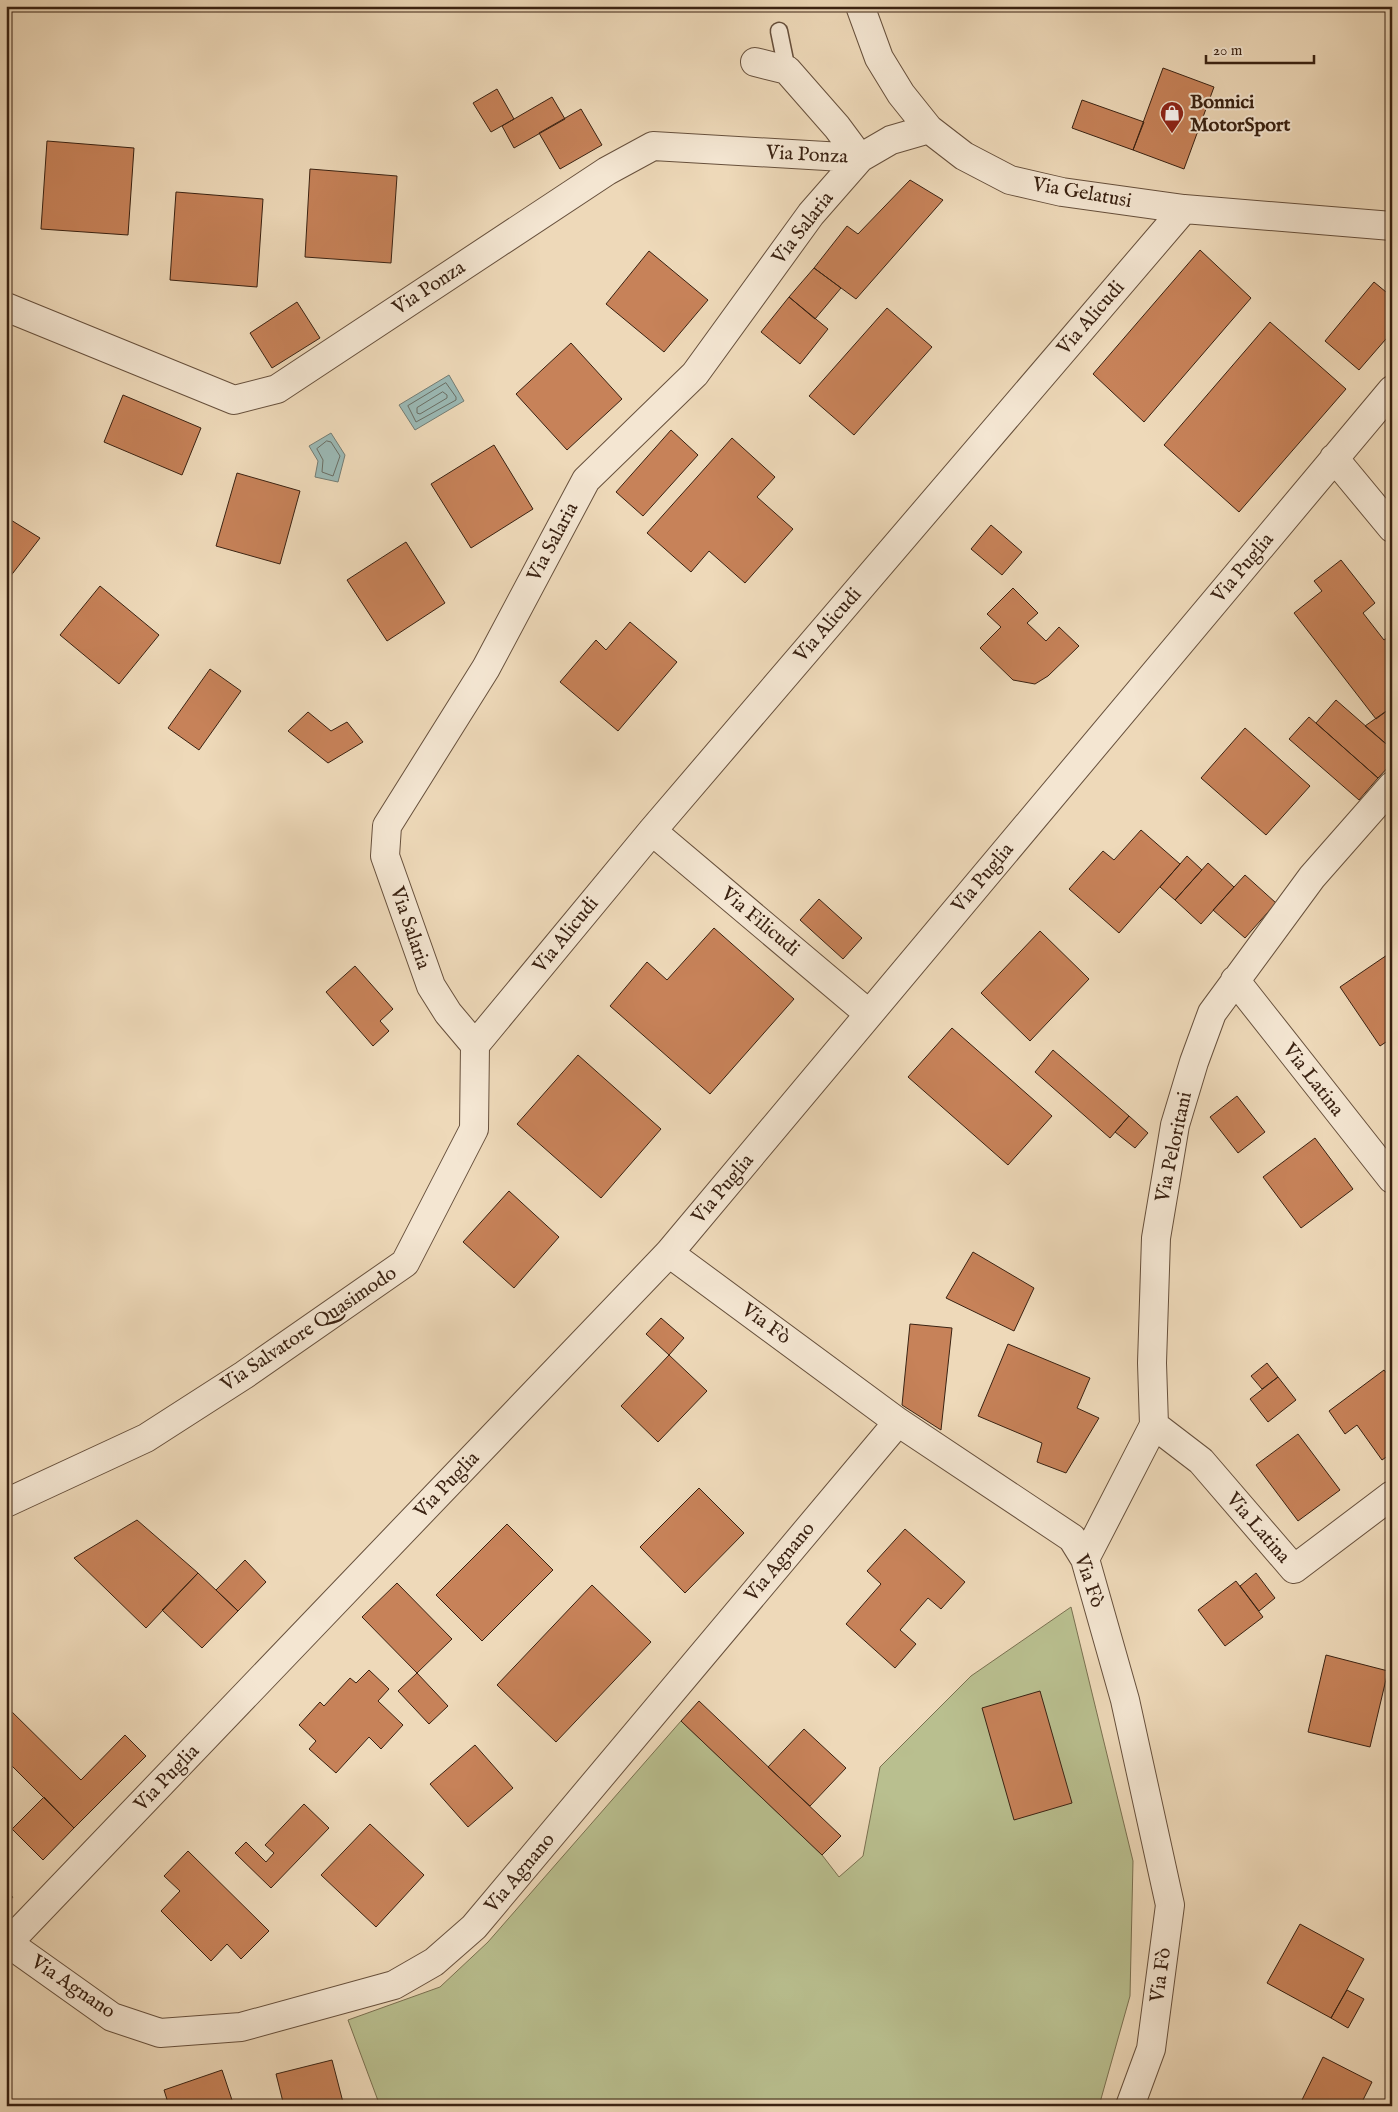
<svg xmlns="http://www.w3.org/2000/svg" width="1398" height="2112" font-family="'IM FELL English',serif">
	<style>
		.green { fill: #b9bf8f; stroke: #7a7050 }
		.water { fill: #9bb9b5; stroke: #747d74 }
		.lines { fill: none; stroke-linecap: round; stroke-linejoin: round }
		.shore { stroke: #6a6e64; stroke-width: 1 }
		.building { fill: #c78259; stroke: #3a2212 }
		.lane-casing { stroke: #67503c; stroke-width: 19 }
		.street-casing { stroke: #67503c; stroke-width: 30 }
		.lane { stroke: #f4e6d2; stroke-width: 16 }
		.street { stroke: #f4e6d2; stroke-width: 28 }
		.labels { text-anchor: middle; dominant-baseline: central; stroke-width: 4; stroke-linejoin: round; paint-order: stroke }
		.poi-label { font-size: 20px; font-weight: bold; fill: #3a2212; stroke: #f4e6d2; text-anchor: start }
		.street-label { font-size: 20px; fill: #3a2212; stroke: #f4e6d2 }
	</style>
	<rect width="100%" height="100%" fill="#eed9b9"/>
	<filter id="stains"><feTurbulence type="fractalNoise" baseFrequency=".004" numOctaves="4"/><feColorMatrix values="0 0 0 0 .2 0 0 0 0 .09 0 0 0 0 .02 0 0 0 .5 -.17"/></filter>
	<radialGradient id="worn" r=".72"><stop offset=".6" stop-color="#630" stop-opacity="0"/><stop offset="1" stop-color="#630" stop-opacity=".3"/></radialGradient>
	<path class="green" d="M1071,1607L1133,1861L1130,1996L1099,2106H380L348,2020L440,1987L488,1942L681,1721L822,1855L839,1877L863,1856L880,1767L971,1676Z"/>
	<path class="water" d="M449,375L464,401L415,430L399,405Z
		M331,433L345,455L338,482L315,477L318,461L309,446Z"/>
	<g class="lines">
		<path class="shore" d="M446,383L456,397V400L416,422L408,406Z
			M443,392L447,395V398L420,414L417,413V408Z
			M327,441L331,442L340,456L333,476L322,472L323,460L317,449Z"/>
	</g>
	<path class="building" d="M1163,68L1214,87L1184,169L1133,150Z
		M497,89L514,119L491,132L473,103Z
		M552,97L565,119L514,148L502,126Z
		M1082,100L1144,122L1133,150L1072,128Z
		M581,109L602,145L560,169L539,133Z
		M47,141L134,148L128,235L41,229Z
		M310,169L397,176L391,263L305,257Z
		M910,180L943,200L856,299L814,268L847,226L858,234Z
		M176,192L263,199L257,287L170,280Z
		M1200,250L1251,298L1144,422L1093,374Z
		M649,251L708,300L664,352L606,304Z
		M814,268L841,288L815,319L789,297Z
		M1374,282L1392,297V332L1359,370L1325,341Z
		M789,297L828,329L800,364L761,332Z
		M297,302L320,338L272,368L250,333Z
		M887,308L932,347L854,435L809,396Z
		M1270,322L1346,389L1239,512L1164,445Z
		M571,343L622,399L567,450L516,394Z
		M123,395L201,428L182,475L104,442Z
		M671,430L698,455L643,516L616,492Z
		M732,438L775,477L757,497L793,529L745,583L709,551L691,572L647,533Z
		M494,445L533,509L471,548L431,484Z
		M237,473L300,491L280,564L216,546Z
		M6,517L40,538L6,582Z
		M991,525L1022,552L1002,575L971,549Z
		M406,542L445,603L387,641L347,580Z
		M1341,560L1375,603L1363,613L1384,640L1392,634V707L1376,719L1294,613L1322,591L1314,581Z
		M100,586L159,635L119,684L60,635Z
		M1013,588L1038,613L1027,623L1046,641L1059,627L1079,646L1048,676L1035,684L1013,680L980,648L1001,627L987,614Z
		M630,622L677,662L618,731L560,682L596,640L606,650Z
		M210,669L241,691L199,750L168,728Z
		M1336,700L1392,749V763L1378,778L1316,723Z
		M1392,707V749L1365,726Z
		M308,712L331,731L347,722L363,742L328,763L288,731Z
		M1309,717L1378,778L1359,800L1289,739Z
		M1245,728L1310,786L1266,835L1201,778Z
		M1141,830L1180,864L1119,933L1069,889L1103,851L1114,860Z
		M1187,856L1202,870L1175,900L1160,887Z
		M1208,863L1234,887L1201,924L1175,900Z
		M1245,875L1276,903L1245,938L1213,910Z
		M819,899L862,938L843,959L800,920Z
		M714,928L794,999L710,1094L610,1006L647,962L667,980Z
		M1040,931L1089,979L1030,1041L981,993Z
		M1390,953L1392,1038L1380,1046L1340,987Z
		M355,966L393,1009L380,1021L389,1031L373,1046L326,992Z
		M952,1028L1052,1116L1008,1165L908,1077Z
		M1053,1050L1129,1116L1110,1138L1035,1072Z
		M578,1055L661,1129L601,1198L517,1124Z
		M1237,1096L1265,1132L1238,1153L1210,1117Z
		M1129,1116L1148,1133L1135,1148L1115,1132Z
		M1315,1138L1353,1189L1301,1228L1263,1177Z
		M509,1191L559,1237L514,1288L463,1242Z
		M973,1252L1034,1288L1014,1331L946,1298Z
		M661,1318L684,1338L669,1355L646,1334Z
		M910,1324L952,1328L941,1430L902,1405Z
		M1008,1344L1090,1378L1077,1408L1099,1418L1066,1473L1037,1462L1042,1443L978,1416Z
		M669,1355L707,1391L658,1442L621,1406Z
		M1267,1363L1278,1377L1262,1389L1251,1376Z
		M1384,1370L1392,1380V1453L1382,1460L1357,1425L1345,1434L1329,1411Z
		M1278,1377L1296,1400L1268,1422L1250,1399Z
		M1298,1434L1340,1490L1298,1521L1256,1465Z
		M699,1488L744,1533L685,1593L640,1547Z
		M137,1520L198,1573L146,1628L74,1558Z
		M507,1524L553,1570L482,1641L436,1595Z
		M905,1529L965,1582L941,1609L928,1598L900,1630L916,1644L895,1668L846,1624L881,1584L867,1571Z
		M245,1560L266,1582L238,1611L216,1590Z
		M198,1573L238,1611L202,1648L162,1610Z
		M1256,1573L1275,1598L1259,1611L1240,1586Z
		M1236,1581L1263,1617L1225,1646L1198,1610Z
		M397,1583L452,1639L417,1673L362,1617Z
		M592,1585L651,1642L556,1742L497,1685Z
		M1326,1655L1388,1671L1370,1747L1308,1732Z
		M369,1670L389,1689L378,1701L403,1725L381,1749L369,1737L336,1773L309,1749L316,1741L299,1725L320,1702L324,1706L350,1678L356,1683Z
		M417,1673L448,1706L429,1724L398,1691Z
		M1040,1691L1072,1803L1014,1820L982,1708Z
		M699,1701L841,1836L822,1855L681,1721Z
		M6,1706L81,1780L125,1735L146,1756L74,1828L6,1760Z
		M804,1729L846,1768L810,1806L768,1767Z
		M475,1745L513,1788L468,1827L430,1784Z
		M44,1797L74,1828L43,1860L12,1829Z
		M304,1804L329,1828L271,1888L235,1853L246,1842L266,1862L274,1853L265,1845Z
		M370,1824L424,1875L376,1927L321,1875Z
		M188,1851L269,1931L241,1959L227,1944L211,1961L161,1911L180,1891L164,1876Z
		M6,1892L13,1897L6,1905Z
		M1300,1924L1364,1959L1331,2018L1267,1983Z
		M1347,1990L1364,1999L1348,2028L1331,2018Z
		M1323,2057L1372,2082L1360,2106H1299Z
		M332,2060L344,2106H284L276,2074Z
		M222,2070L234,2106H169L164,2090Z"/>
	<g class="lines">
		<g class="lane-casing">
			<path id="lane" d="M779,31L787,70"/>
		</g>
		<g class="street-casing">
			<path id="street" d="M860,6L879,58L901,94L929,129L964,156L1010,180L1062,192L1184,209L1392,226
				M755,62L787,70L837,127L860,158
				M6,307L234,400L277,389L607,171L653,146L860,158
				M1334,458L1392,528
				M652,831L869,1014
				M1235,980L1392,1179
				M475,1045L448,1013L431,986L385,856L387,826L486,668L586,480L695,374L811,214L860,158L891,140L929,129
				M475,1045L652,831L1184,209
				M669,1253L898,1422L1072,1538L1085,1559L1125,1700L1170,1905L1151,2049L1130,2106
				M1154,1425L1201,1461L1294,1569L1392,1495
				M6,1503L146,1438L244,1375L405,1263L474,1129L475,1045
				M1085,1559L1154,1425L1152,1363L1156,1238L1175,1125L1194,1062L1212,1013L1312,877L1392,786
				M8,1943L112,2017L160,2033L241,2027L394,1985L434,1962L474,1927L898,1422
				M6,1945L669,1253L1392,390"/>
		</g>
		<use href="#lane" class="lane"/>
		<use href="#street" class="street"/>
	</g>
	<defs>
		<g id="shop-pin" transform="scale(1.25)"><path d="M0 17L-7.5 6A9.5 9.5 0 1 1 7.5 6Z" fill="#8f2418" stroke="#f4e6d2"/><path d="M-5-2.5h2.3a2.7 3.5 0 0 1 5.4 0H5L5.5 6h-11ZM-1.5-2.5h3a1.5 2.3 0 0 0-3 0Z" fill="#fff"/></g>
	</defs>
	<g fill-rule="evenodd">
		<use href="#shop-pin" x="1172" y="113"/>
	</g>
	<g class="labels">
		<g class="poi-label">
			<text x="1190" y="102">Bonnici<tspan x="1190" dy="23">MotorSport</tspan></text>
		</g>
		<g class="street-label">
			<text transform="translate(807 155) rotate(3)">Via Ponza</text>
			<text transform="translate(1082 193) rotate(10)">Via Gelatusi</text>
			<text transform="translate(803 228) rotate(-52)">Via Salaria</text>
			<text transform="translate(429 288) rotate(-33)">Via Ponza</text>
			<text transform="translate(1091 318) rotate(-49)">Via Alicudi</text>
			<text transform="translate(553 542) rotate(-62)">Via Salaria</text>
			<text transform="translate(1243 568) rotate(-50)">Via Puglia</text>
			<text transform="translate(828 625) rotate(-49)">Via Alicudi</text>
			<text transform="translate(983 878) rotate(-50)">Via Puglia</text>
			<text transform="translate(760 922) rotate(40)">Via Filicudi</text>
			<text transform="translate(410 928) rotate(71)">Via Salaria</text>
			<text transform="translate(566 935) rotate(-51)">Via Alicudi</text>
			<text transform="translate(1313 1080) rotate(52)">Via Latina</text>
			<text transform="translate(1174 1147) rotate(-78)">Via Peloritani</text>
			<text transform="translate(723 1189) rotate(-50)">Via Puglia</text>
			<text transform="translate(766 1324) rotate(36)">Via Fò</text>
			<text transform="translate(309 1329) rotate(-34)">Via Salvatore Quasimodo</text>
			<text transform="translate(447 1485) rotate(-46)">Via Puglia</text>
			<text transform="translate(1258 1528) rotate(49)">Via Latina</text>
			<text transform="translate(780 1562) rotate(-50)">Via Agnano</text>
			<text transform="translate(1089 1581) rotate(71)">Via Fò</text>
			<text transform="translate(167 1778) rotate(-46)">Via Puglia</text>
			<text transform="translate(520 1873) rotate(-50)">Via Agnano</text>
			<text transform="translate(1161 1975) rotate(-82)">Via Fò</text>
			<text transform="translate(73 1987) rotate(34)">Via Agnano</text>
		</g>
	</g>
	<rect width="1398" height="2112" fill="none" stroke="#eed9b9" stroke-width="25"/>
	<rect x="8" y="8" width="1383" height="2097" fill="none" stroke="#3a2212" stroke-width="2.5"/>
	<rect x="12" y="12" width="1373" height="2087" fill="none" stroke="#3a2212"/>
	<path d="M1206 55v8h108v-8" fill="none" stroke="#3a2212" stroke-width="2.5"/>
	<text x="1213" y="55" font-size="15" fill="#3a2212" stroke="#f4e6d2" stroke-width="4" paint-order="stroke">20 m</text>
	<rect width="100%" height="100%" filter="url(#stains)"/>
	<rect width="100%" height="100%" fill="url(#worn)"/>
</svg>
